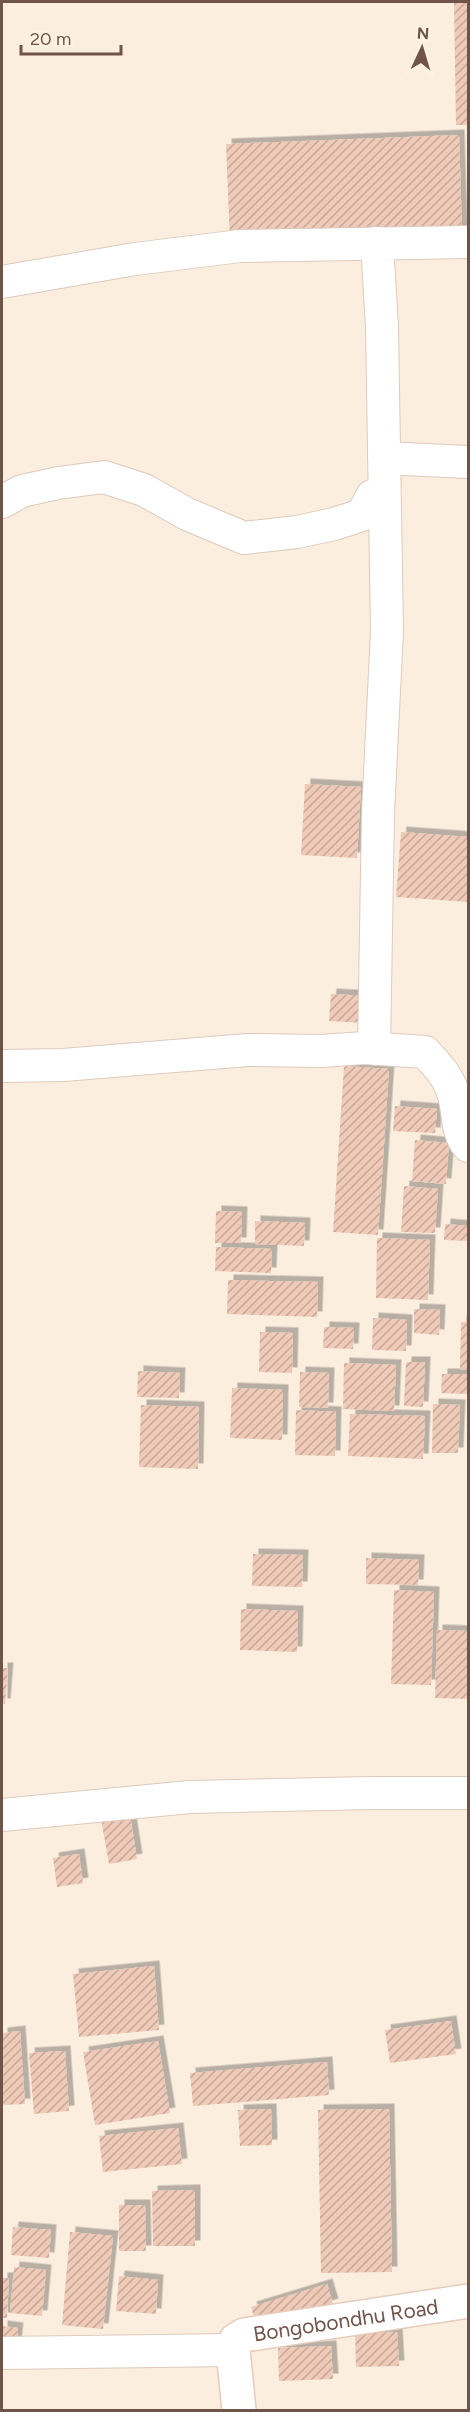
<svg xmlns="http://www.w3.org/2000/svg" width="470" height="2412" font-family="Figtree,sans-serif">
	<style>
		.building { fill: url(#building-hatch); filter: url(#shadow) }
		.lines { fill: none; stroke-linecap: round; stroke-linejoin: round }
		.street-casing { stroke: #decabc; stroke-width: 34 }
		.secondary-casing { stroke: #e5ccbc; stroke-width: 36 }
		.street { stroke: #fff; stroke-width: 32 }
		.secondary { stroke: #fff; stroke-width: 33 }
		.labels { text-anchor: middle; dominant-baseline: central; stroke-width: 4.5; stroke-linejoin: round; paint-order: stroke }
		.street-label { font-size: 21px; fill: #705349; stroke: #fef2e5 }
	</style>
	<defs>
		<pattern id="building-hatch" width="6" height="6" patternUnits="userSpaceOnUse" patternTransform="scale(1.5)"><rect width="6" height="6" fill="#efcab8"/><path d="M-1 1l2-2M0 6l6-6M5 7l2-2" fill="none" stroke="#c6a798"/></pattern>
		<filter id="shadow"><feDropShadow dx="5.5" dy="-5.5" stdDeviation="0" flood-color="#0004"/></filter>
	</defs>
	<rect width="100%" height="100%" fill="#fbeedf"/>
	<path class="building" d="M454,2H468V125H456Z
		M459,135L462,232L230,241L226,144Z
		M305,784L361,787L357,858L301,855Z
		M401,832L468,837V902L396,897Z
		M331,994L369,996L367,1023L329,1021Z
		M344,1066L389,1069L378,1235L333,1232Z
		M395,1106L437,1109L435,1133L393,1131Z
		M415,1140L449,1143L446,1184L412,1181Z
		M404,1186L438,1189L435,1233L401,1232Z
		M216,1211L242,1212L241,1243H215Z
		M255,1221L305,1223L304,1246L255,1244Z
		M445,1224L468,1226V1241L444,1240Z
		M377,1238L430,1240L428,1300L376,1298Z
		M216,1247L272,1249L271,1273L215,1271Z
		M228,1280L318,1282L317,1317L227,1314Z
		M414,1309L440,1310L439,1335L414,1333Z
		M373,1318L407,1320L406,1351L372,1350Z
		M461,1322H468V1370L460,1369Z
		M324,1327L354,1328L353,1349L323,1348Z
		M260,1332L293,1333L292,1373L259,1372Z
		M406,1362H425L423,1407L404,1406Z
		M344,1363L396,1365L394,1411L343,1409Z
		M138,1371L180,1373L179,1398L137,1397Z
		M300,1372L329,1373L328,1408L299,1407Z
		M442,1374H468V1394L441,1393Z
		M232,1388L283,1390L282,1440L230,1438Z
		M433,1404L460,1405L458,1453H432Z
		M141,1405L199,1407L198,1469L139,1467Z
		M296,1410L336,1412L335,1456L295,1455Z
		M350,1414L425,1416L423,1459L348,1456Z
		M253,1554L303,1555L302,1587L252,1586Z
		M366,1558L419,1560L418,1585L366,1584Z
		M394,1590L434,1592L431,1685L391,1684Z
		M241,1609L298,1611L297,1652L240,1650Z
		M437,1630L468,1631L467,1699L435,1698Z
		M2,1668H8L5,1704H2Z
		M130,1815L137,1859L109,1864L101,1819Z
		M79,1854L83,1883L57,1887L53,1858Z
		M154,1966L159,2030L79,2037L73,1974Z
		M451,2021L456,2054L390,2063L385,2030Z
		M20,2031L25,2104L2,2105V2033Z
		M158,2041L170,2113L95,2125L83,2052Z
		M65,2051L69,2111L34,2114L29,2053Z
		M327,2062L329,2095L193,2106L190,2073Z
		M271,2109L272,2145L240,2146L238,2110Z
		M389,2109L392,2272L321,2273L318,2110Z
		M178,2128L182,2164L103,2172L99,2136Z
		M195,2190V2246H153L152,2191Z
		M119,2205H145L146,2251H119Z
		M13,2227L51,2230L49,2258L11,2255Z
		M70,2232L113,2236L103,2329L62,2325Z
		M14,2267L46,2270L42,2316L10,2313Z
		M119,2276L158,2280L156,2314L116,2311Z
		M2,2278H9L7,2318H2Z
		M327,2284L333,2304L257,2327L251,2307Z
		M2,2326L18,2328L16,2346L2,2344Z
		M397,2332L399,2366L356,2367L355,2333Z
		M331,2346L333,2379L279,2381L278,2348Z"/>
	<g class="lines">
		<g class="street-casing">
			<path id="street" d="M2,282L135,259L240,246L468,242
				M384,458L468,462
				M2,502L22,491L58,483L104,477L144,490L187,514L244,538L297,532L334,524L362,515L372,496L384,493
				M374,1049L378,813L387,631L382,327L377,243
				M2,1066L63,1065L248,1050L321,1051L364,1048L425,1052C438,1066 449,1077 454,1096C459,1114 456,1131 468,1146
				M2,1815L190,1797L373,1793H468
				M2,2353L233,2350"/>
		</g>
		<g class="secondary-casing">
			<g id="secondary">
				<path id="s1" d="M239,2410L233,2350L236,2340L244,2335L468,2301"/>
			</g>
		</g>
		<use href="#street" class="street"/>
		<use href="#secondary" class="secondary"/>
	</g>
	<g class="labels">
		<g class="street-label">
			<text stroke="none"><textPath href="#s1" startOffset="183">Bongobondhu Road</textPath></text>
		</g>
	</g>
	<rect width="470" height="2412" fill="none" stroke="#705349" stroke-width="6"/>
	<g transform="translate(422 48) rotate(4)" stroke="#fef2e5" stroke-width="4.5" paint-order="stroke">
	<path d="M0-4.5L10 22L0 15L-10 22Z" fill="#705349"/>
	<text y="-9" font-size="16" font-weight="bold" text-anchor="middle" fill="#705349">N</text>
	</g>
	<path d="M21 45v9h100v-9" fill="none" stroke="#705349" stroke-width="3"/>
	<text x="30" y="45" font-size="18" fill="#705349" stroke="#fef2e5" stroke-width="4.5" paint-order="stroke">20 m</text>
</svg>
